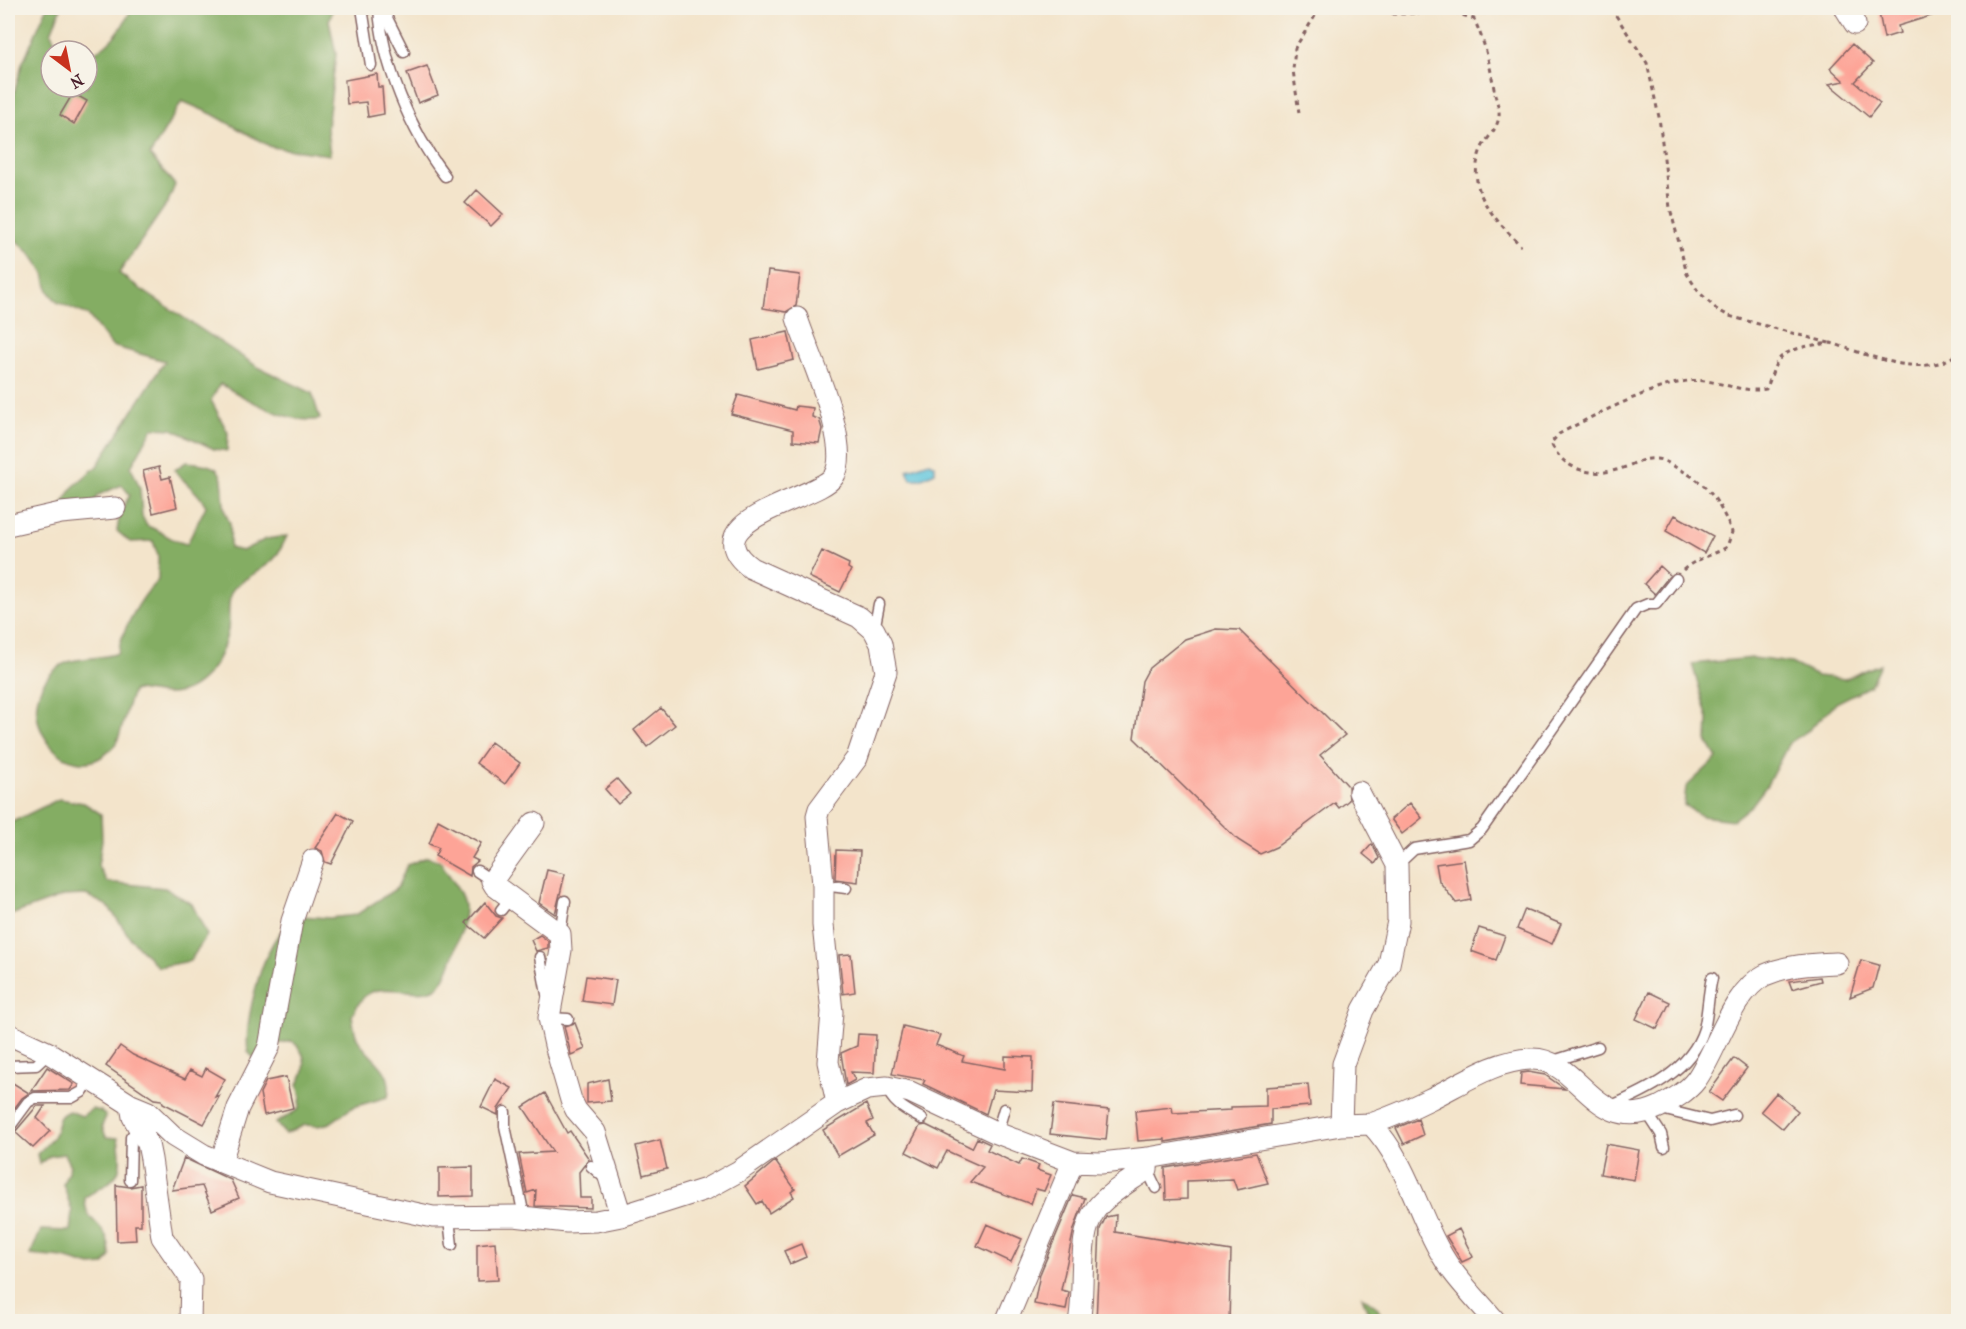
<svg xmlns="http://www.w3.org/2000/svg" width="1966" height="1329" font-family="'IM FELL French Canon',serif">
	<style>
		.forest { fill: #84ad64; stroke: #676648; stroke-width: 1.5 }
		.water { fill: #60c6dd; stroke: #557284; stroke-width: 1.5 }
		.building { fill: #fda497 }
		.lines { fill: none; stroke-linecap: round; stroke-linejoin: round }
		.lane-casing { stroke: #856463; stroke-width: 13 }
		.street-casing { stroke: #856463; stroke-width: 23 }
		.path { stroke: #856463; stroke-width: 3; stroke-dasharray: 4.5 4.5; stroke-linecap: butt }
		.lane { stroke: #fff; stroke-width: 10 }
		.street { stroke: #fff; stroke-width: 21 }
	</style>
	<rect width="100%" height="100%" fill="#f7f3e8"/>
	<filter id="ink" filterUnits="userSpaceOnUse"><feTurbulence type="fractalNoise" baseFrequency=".0167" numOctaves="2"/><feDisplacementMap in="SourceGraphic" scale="12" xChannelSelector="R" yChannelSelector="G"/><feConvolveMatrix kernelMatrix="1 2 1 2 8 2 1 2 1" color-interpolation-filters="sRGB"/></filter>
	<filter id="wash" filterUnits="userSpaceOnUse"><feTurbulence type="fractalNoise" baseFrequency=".008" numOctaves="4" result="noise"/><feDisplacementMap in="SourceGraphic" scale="24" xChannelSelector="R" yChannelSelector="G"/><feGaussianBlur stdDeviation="1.35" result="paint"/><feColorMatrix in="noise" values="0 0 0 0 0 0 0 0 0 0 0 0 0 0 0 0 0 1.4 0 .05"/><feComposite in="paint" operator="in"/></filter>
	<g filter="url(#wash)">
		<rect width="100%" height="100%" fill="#f3e4cb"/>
		<path class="forest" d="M47,8H61L51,33L60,51H51V87H87V55C109,49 123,27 132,8H333L329,21L336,54L327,129L330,155L271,147L212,114L182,101L150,155L175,185L168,202L119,273L139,288L258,367L312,393L320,419C291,426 245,398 220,384L211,400L228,433L227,451L214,449L172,429L153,428L131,467L140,488L142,516L147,526C165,532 169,541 187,544L206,506C197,489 186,486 175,470L186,462C232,465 219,476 225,511C225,515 229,519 230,524C231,531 230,540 230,548L242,551L266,539L287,536C283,544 279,554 273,560C262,571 235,582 231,593C227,604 230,619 228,630C222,661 201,695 166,694C156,694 145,690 134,690C125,706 123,735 114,746C69,799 0,708 60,666C76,656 100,660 118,653C121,631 141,597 158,580V556L153,541L130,542L117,531L120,512L130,495L122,485L98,495L89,515L76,523L60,508L73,487L97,466L165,361L112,346L88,315L57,302L48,291L44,273L31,254L8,233V116L22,64Z
			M1753,658L1791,663L1817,676L1845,679L1880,664L1870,686L1836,703L1809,730L1789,743L1767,785L1752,805L1733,820L1701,816L1684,805L1686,787L1717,758L1707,741L1708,719L1692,664Z
			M59,799L84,803L101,814L102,840L98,866L107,882L165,888L192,904L207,935L190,961L158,967L131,939L108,906L86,895L64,896L8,916V824Z
			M427,857L440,861C447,874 462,890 464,905C465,921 450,978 437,987C416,1000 386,980 365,996C360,1000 356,1009 352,1015C353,1022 354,1031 357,1038C368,1060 395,1067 388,1097L353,1107L330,1123L318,1126L305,1125L285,1134L276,1123L299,1109L301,1097L298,1084C308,1068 307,1053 292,1041L276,1044L255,1059L248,1052C244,1022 260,959 279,934C284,927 295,922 301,916L329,918L356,915L397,888L407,865Z
			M92,1109L101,1111L106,1116L102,1126L106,1137L118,1138C125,1178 117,1178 85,1197C85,1222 97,1218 106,1236C109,1242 109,1250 111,1256L104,1265L91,1266L64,1258L30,1255L41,1230L70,1231L72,1211L63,1184L70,1166L64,1154L50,1156L39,1164L37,1154C43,1148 50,1142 54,1135C60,1124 54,1117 69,1111L82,1116Z
			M1362,1296L1378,1308L1384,1321H1371Z"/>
		<path class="water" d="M929,462L935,465V472L920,479H911L907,470Z"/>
		<g id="blocks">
			<path class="building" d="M1878,8H1946L1947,11L1898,26L1900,33L1884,38Z
				M1852,44L1873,63L1855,82L1880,103L1869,117L1829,84L1844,81L1830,68Z
				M427,66L438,95L418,103L407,73Z
				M377,74L378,87H382L384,114L368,117L366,102L347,104L345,80Z
				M73,93L87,101L74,124L60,115Z
				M477,190L503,214L491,226L465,203Z
				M768,271L800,275L796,306L786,312L763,308Z
				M788,332L794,360L758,369L752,340Z
				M738,395L795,410L796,406L813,408L812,417L819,419L822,429L819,443L793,441V430L731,414Z
				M159,467L162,479L170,477L177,507L153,513L143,471Z
				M1675,515L1713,536L1704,553L1666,531Z
				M822,551L849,564L848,568L851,570L840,592L809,577Z
				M1660,566L1670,575L1655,594L1644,584Z
				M1216,629L1239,630L1345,735L1320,755L1348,786L1349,800L1339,808L1335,803L1276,847L1260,854L1238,840L1134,738L1142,681L1149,668L1185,639Z
				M661,708L675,725L647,747L634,730Z
				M491,742L520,763L505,784L476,763Z
				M617,779L630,794L618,804L605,789Z
				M1410,803L1422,818L1402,834L1391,819Z
				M338,813L353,821L331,864L325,862L322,851L315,848Z
				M438,820L481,843L472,858L478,861L471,867L470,876L435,856L439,848L429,844Z
				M1372,844L1379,858L1375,864L1363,854Z
				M836,850L860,851L858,882L835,879Z
				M1464,860L1471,900L1456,903L1439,881L1436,864Z
				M547,870L565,874L555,914L539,903Z
				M485,902L496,916L502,918L484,938L466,923Z
				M1525,909L1561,924L1552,944L1517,929Z
				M1479,928L1505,936L1496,960L1471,951Z
				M540,935L548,941V948L536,951L531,940Z
				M851,954L855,992L843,994L839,955Z
				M1861,960L1879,965L1873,988L1850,997Z
				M586,976L616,980L612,1005L582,1001Z
				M1820,977L1821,981L1792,989L1789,981Z
				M1649,992L1670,1002L1657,1029L1636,1019Z
				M575,1023L585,1049L571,1055L564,1026Z
				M903,1026L940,1035L936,1045L964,1056L962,1061L1005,1069V1056L1033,1057L1032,1092L993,1090L986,1114L923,1084L925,1080L892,1074Z
				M858,1034L876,1035L874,1073L851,1072L855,1080L846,1085L841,1053L857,1046Z
				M120,1046L133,1055L185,1079L190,1070L202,1076L206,1068L225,1079L215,1097L220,1095L204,1124L163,1103L162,1100L154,1099L106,1066Z
				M1734,1058L1747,1068L1722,1101L1709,1092Z
				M47,1067L74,1084L70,1090L31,1091Z
				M1528,1072L1545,1075L1565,1089L1520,1085L1521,1073Z
				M286,1077L293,1108L264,1115L260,1093L266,1081Z
				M495,1079L512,1088L498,1109V1115L481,1107Z
				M608,1079L611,1101L587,1103V1084Z
				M8,1080L29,1093L22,1098L8,1117Z
				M1308,1084L1310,1106L1271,1109V1124L1165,1142V1139L1138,1141L1135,1111L1172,1107L1173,1113L1231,1110V1107L1266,1106V1087Z
				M545,1093L567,1133L570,1131L589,1159L579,1172L580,1198H591V1208L535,1206L536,1190L527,1193L519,1154L553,1152L523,1107Z
				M1776,1093L1798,1111L1783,1129L1761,1111Z
				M866,1104L873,1120L867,1123L874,1135L838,1156L823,1130Z
				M1054,1104L1109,1110L1106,1140L1050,1134Z
				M37,1106H45L37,1118L50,1131L33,1148L15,1132Z
				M1418,1119L1423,1135L1404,1144L1396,1128Z
				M926,1125L972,1148L977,1138L990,1144L987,1150L1019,1165L1022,1159L1039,1165L1037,1170L1051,1175L1044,1191L1036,1189L1031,1204L970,1182L983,1167L947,1151L938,1168L906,1152L920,1126Z
				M660,1140L667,1169L643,1175L636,1146Z
				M1606,1144L1639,1150L1634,1180L1600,1174Z
				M1256,1153L1268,1183L1237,1190L1233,1179L1187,1181V1199L1166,1200L1165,1168Z
				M184,1158L231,1180L239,1198L212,1210L202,1186L172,1190Z
				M775,1161L795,1189L791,1192L794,1197L769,1213L762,1201L757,1204L745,1186Z
				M473,1167V1196L439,1197V1168Z
				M116,1185L130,1187L141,1185V1225H135L136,1240L117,1241Z
				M1073,1195L1085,1198L1074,1229L1061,1290L1069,1292L1066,1310L1034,1304L1040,1274Z
				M1116,1215L1115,1232L1231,1251L1229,1322H1096L1100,1229L1106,1217Z
				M987,1224L1022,1239L1011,1262L977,1246Z
				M1459,1229L1473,1257L1462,1262L1446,1236Z
				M495,1242L498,1280L477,1281V1244Z
				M801,1244L806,1257L790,1264L784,1251Z"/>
		</g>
	</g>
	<g filter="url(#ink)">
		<use href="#blocks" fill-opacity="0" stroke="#856463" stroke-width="1.5"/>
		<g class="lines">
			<g class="lane-casing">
				<path id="lane" d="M362,8L371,65
					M379,8C382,63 411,132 445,176
					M382,8L404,52
					M874,630L879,604
					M1397,865L1414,849L1469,840L1482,829L1636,609L1648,604H1656L1676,579
					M477,871L492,881
					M823,885L846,888
					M501,910L511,897
					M560,934L565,901
					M540,957L547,994
					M549,1018L568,1019
					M1550,1062L1598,1047
					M8,1066L36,1065L49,1053
					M887,1087C892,1104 908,1111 922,1119
					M1609,1107C1646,1091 1691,1071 1704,1029C1708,1013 1708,994 1712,978
					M1657,1108L1710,1121L1734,1115
					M1646,1111L1661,1134L1664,1147
					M505,1112V1126L524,1216
					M8,1129L28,1102L35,1098H71L82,1092L91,1078
					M997,1133L1004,1109
					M591,1166L608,1181
					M1147,1169L1156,1188
					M130,1180L131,1137L139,1128
					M449,1219L452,1245"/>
			</g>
			<g class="street-casing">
				<path id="street" d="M1845,8L1855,24
					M797,318C808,353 853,446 834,476C820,499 687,520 751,568L859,617L874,630L881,644L886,672L857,758L819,809L817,816L823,885V925L832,1012L828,1062L837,1103
					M8,525L61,513L115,508
					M534,823L492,881L495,886L560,934L561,950L549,1018L555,1045L571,1100L576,1110L595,1132L621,1216
					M8,1034L49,1053L131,1105L133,1117L148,1144L151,1159L162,1237L191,1279L190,1322
					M131,1105L148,1112L173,1136L204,1155L270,1182L433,1217L514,1216L567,1222L596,1221L621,1216L706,1189L739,1171L837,1103L867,1089L887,1087L910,1092L997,1133L1073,1162L1101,1163L1148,1158L1341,1125L1371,1124C1411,1166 1419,1224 1451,1269C1464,1287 1481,1304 1496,1322
					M1371,1124C1391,1117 1410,1109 1430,1099C1461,1084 1495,1060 1531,1059C1579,1057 1595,1137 1659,1107C1672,1100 1687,1092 1696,1080C1717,1051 1732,991 1765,975C1787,965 1813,964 1837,963
					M1341,1125L1343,1064L1363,1010L1389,964L1398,921L1397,865L1359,792
					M221,1162L238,1108L269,1047L292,921L313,860
					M1006,1322L1073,1162
					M1079,1322C1086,1288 1076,1235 1096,1209C1108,1193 1131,1181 1147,1169L1148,1158"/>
			</g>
			<path class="path" d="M1384,8L1394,14L1453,12L1474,19C1485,43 1490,64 1494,89C1495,98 1500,108 1499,116C1497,132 1485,138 1480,152C1466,193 1495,218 1521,246
				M1611,8L1647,63L1659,117L1670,208L1687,274L1698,291L1716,309L1729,316L1829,343
				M1299,113L1293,70L1295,48L1320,8
				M1683,570C1696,558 1712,556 1727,547L1732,532C1718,500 1708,483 1677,468C1670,464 1663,459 1656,459C1641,457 1630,467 1616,470C1590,477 1562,469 1551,443L1559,434C1590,417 1654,385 1688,381C1714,377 1739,394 1766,389C1771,380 1772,370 1777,362C1786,347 1815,345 1831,343C1870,355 1923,381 1958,353"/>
			<use href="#lane" class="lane"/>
			<use href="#street" class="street"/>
		</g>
	</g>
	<rect width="1966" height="1329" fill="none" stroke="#f7f3e8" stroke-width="30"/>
	<g transform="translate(69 69) rotate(148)"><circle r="28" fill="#f7f3e8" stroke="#b29e9c" stroke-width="1.5"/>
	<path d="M0-4.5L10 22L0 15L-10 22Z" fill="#c8321e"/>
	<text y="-9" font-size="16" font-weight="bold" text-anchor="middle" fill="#4a1f2b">N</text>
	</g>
</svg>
